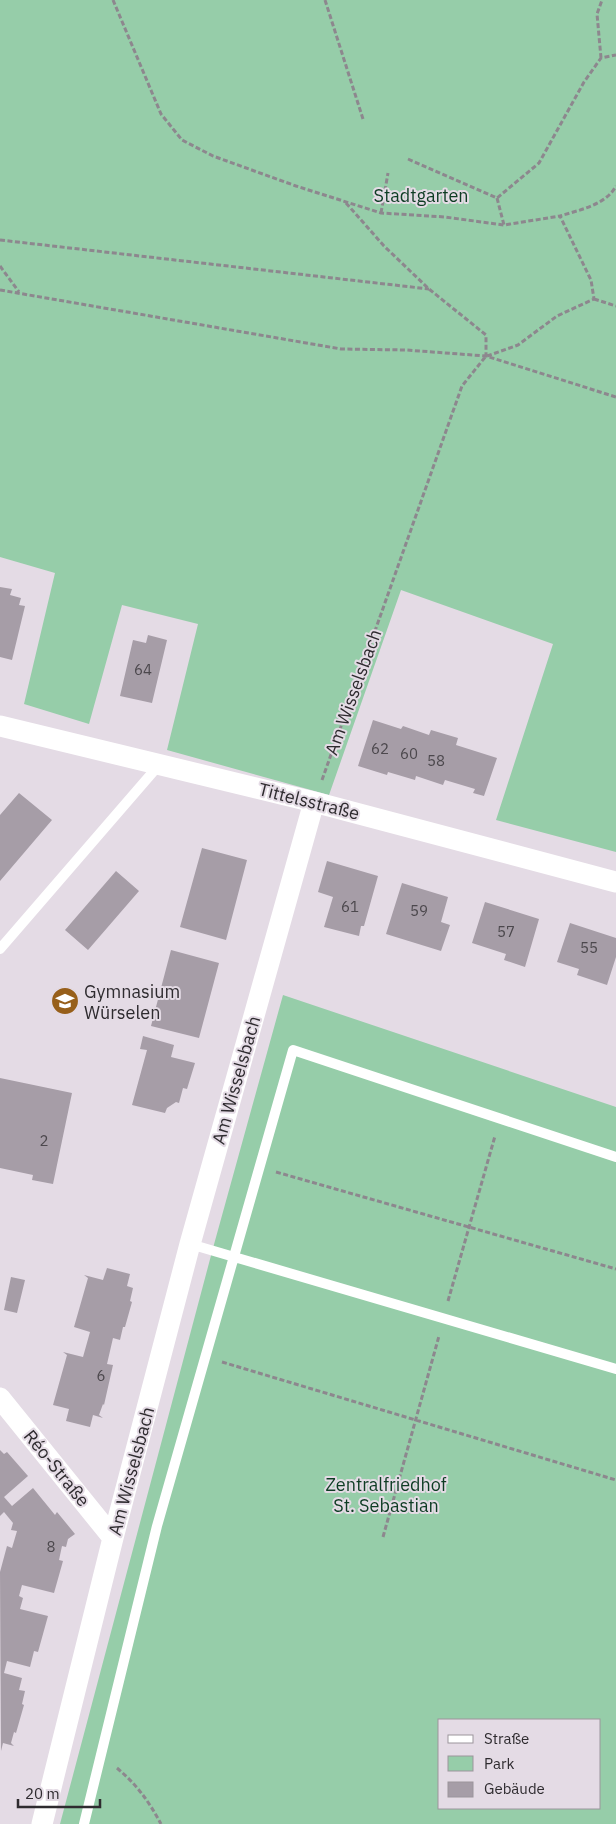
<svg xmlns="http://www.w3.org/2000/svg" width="616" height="1824" font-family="'IBM Plex Sans',sans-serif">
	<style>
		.green { fill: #96cda9; fill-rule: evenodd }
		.building { fill: #a69da7 }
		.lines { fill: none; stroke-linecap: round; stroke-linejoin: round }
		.path { stroke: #8d878e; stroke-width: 3; stroke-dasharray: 5 2.5; stroke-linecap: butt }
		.lane { stroke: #fff; stroke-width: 10 }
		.street { stroke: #fff; stroke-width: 21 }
		.labels { text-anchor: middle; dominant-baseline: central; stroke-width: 4; stroke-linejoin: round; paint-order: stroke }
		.number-label { font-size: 15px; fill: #4c484d }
		.park-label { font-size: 18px; fill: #0d3c23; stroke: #e4dbe5 }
		.street-label { font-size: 18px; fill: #2e2b2f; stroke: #e4dbe5 }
		.poi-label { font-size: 18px; fill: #2e2b2f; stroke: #e4dbe5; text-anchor: start }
	</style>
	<rect width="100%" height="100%" fill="#e4dbe5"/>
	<path class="green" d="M0,0H616V852L496,820L553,644L401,590L329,795L167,750L198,624L122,605L89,724L24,704L55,573L0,557Z
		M283,995L616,1107V1824H60L213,1248ZM440,1720H600V1808H440Z"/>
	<path class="building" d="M0,587L12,589L10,595L21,598L19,605L25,606L12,660L0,657Z
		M148,635L167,640L152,703L120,696L133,640L146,643Z
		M373,720L401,729L403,726L429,735L431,730L458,738L456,745L497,758L484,796L473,793L475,789L445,780L443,785L416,776L415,780L388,772L387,775L358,766Z
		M19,793L52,820L0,881V815Z
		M202,848L247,860L226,940L180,927Z
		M327,861L378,876L364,926H361L359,936L324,927L333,897L318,892Z
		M116,871L139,891L88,950L65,930Z
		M402,883L448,897L441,922L450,925L441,951L386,934Z
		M485,902L539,919L525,967L504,960L506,954L472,943Z
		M570,923L616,938V957L607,985L577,975L579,969L557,962Z
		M171,950L219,963L199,1038L151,1026Z
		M143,1036L174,1045L171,1057L195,1063L187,1089L183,1088L179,1103L176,1102L167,1108L165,1113L132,1105L147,1050L140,1049Z
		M0,1078L72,1093L53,1184L32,1180L33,1175L0,1168Z
		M107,1268L130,1274L127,1286L133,1288L130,1301L132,1302L125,1327H123L120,1340L113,1338L107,1364L113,1365L104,1405L103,1404L99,1415L103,1418L93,1415L90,1427L66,1421L69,1409L53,1405L67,1355L63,1352L83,1357L90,1332L74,1327L88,1278L84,1275L103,1280Z
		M11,1277L25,1280L17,1313L4,1310Z
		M0,1450L4,1454L7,1452L28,1476L4,1497L12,1506L33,1488L55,1515L57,1512L75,1534L68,1539L66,1547L62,1546L59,1560L63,1561L54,1593L22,1585L19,1596L23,1598L20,1609L48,1616L38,1652L34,1651L30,1667L7,1661L4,1673L22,1678L19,1690L25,1691L22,1704L24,1705L16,1733L14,1732L11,1743L14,1746L3,1743L1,1751L0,1572L7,1546L12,1548L17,1531L11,1530L13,1523L4,1512L0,1516Z"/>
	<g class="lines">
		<path class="path" d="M113,0L161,114L182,140L213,156L296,186L381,213L445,217L504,225
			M325,0L363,119
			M601,58L597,14L602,0
			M408,159L497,198L539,163L584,82L601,58L616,55
			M497,198L504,225L560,216
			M346,203L384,246L429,289L486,335V356
			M381,213L388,173
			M0,240L429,289
			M0,266L19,292
			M0,290L341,349L406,350L486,356L616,397
			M594,299L616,306
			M487,356L518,345L557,316L594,299L591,280L560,216C579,210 606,205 616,186
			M322,780L462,386L486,356
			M276,1172L616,1269
			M448,1301L495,1136
			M222,1362L616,1480
			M383,1537L439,1336
			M117,1768C137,1785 148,1800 161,1824"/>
		<path class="lane" d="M0,949L159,765
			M190,1244L616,1369
			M84,1824L157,1526L293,1050L616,1157"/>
		<path class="street" d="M0,726L314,802L616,882
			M0,1398L113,1538
			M42,1824L113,1538L190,1244L314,802"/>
	</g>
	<defs>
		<g id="school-disc" transform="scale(1.4375)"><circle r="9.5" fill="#975f1a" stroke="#e4dbe5"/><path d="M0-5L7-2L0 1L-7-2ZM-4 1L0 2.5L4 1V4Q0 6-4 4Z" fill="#fff"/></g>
	</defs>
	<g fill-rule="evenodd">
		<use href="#school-disc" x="65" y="1001"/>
	</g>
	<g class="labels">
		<g class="number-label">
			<text x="143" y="669">64</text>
			<text x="380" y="748">62</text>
			<text x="409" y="753">60</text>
			<text x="436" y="760">58</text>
			<text x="350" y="906">61</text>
			<text x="419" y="910">59</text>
			<text x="506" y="931">57</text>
			<text x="589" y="947">55</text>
			<text x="44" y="1140">2</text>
			<text x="101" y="1375">6</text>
			<text x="51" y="1546">8</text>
		</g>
		<g class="park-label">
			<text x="421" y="195">Stadtgarten</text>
			<text x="386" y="1484">Zentralfriedhof<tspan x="386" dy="21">St. Sebastian</tspan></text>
		</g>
		<g class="street-label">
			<text transform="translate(353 692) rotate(-70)">Am Wisselsbach</text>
			<text transform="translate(309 801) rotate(14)">Tittelsstraße</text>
			<text transform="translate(236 1080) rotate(-74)">Am Wisselsbach</text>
			<text transform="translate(57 1468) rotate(51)">Réo-Straße</text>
			<text transform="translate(131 1471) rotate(-75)">Am Wisselsbach</text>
		</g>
		<g class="poi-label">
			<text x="84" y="991">Gymnasium<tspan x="84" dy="21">Würselen</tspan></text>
		</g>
	</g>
	<rect x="438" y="1719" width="162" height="90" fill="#e4dbe5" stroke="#9b959c"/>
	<rect x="448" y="1735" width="25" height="8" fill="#ffffff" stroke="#9b959c"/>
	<text x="484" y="1744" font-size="15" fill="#2e2b2f">Straße</text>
	<rect x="448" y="1756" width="25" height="15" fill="#96cda9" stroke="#9b959c"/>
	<text x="484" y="1769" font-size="15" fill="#2e2b2f">Park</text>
	<rect x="448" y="1782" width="25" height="15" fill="#a69da7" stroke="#9b959c"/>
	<text x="484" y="1794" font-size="15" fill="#2e2b2f">Gebäude</text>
	<path d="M18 1799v8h82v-8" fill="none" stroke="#2e2b2f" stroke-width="2.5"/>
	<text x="25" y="1799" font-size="15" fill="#2e2b2f" stroke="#e4dbe5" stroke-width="4" paint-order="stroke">20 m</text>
</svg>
